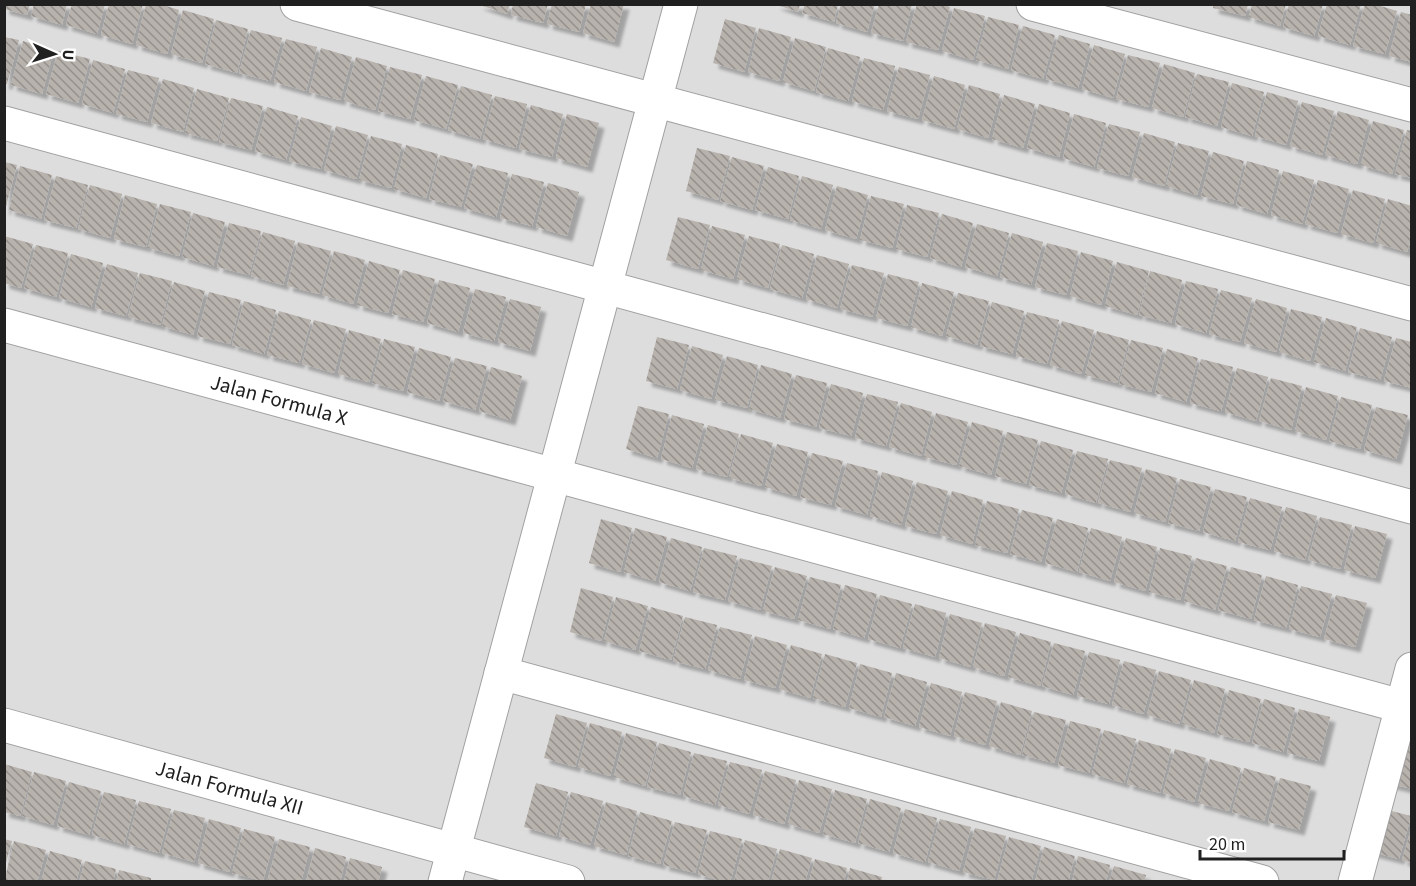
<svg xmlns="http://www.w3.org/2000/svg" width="1416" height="886" font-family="'Source Sans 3',sans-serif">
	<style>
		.residential { fill: #dedddd }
		.building { fill: url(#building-back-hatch); filter: url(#shadow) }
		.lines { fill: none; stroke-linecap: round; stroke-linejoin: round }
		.minor-casing { stroke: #a1a1a1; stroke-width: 35 }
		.minor { stroke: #fff; stroke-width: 33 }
		.labels { text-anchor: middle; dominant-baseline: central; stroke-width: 4.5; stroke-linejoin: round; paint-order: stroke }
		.street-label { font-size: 21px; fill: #202020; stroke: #fff }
	</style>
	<defs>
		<pattern id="building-back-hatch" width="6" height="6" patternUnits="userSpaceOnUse" patternTransform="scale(1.5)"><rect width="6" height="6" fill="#b8b2ad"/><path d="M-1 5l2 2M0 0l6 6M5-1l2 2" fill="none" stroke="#95908c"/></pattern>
		<filter id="shadow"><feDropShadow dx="5.5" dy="5.5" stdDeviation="1.5" flood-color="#0004"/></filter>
	</defs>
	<rect width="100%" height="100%" fill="#efece7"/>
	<path class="residential" d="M5,5H1411V881H5Z"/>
	<path class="building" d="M4,4H30L27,15L4,9Z
		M34,4H67L62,25L31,16Z
		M72,4H105L97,34L66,25Z
		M109,4H143L132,44L101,35Z
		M146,4H160L179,10L167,54L136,45Z
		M477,4H510L507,14Z
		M513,4H548L543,23L511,15Z
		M552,4H586L579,32L547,24Z
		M591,4H624L614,42L583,33Z
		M774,4H800L798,12Z
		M805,4H838L834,22L802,13Z
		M841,4H875L867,32L836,23Z
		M879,4H912L903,41L871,33Z
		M917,4H942L950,7L938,50L906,42Z
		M1214,4H1248L1245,16L1213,8Z
		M1252,4H1286L1280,26L1249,17Z
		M1289,4H1323L1314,36L1283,27Z
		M1327,4H1361L1350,45L1318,36Z
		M1365,4H1374L1397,11L1385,54L1353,46Z
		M954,8L985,16L973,60L942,51Z
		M183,10L214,19L202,63L171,54Z
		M1401,12L1412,15V62L1389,56Z
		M988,17L1019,25L1008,69L976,60Z
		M725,19L756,28L744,72L713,63Z
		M216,20L248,29L237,73L205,64Z
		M1023,26L1055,35L1043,79L1011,70Z
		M759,28L791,37L779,81L748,72Z
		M251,30L282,38L270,81L239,73Z
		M1059,35L1090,44L1078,88L1046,79Z
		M4,37L19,40L7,84H4Z
		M795,38L826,47L814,91L783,82Z
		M286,39L317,47L306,91L274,82Z
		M23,41L54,50L42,94L11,85Z
		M1094,45L1125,54L1113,98L1082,89Z
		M321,48L352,57L340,100L309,92Z
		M828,48L860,57L848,101L816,92Z
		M58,51L90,59L78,103L46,94Z
		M1128,55L1160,63L1148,107L1116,99Z
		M356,57L387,66L375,110L344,101Z
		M864,58L895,66L883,110L852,101Z
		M93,60L125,69L113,113L82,104Z
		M1164,64L1195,73L1183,117L1152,108Z
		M390,67L422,75L410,119L378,111Z
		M899,67L930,75L918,119L887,111Z
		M128,70L159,78L147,122L116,114Z
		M1197,74L1229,82L1217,126L1185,117Z
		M426,76L458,85L446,129L414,120Z
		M934,76L965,85L954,129L922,120Z
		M163,79L194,88L183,132L151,123Z
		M1232,83L1264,92L1252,136L1221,127Z
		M969,85L1000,94L988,138L957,129Z
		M461,86L492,95L480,139L448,130Z
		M197,89L229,98L217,141L185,133Z
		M1267,92L1298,101L1286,145L1255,136Z
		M1004,95L1035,104L1023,148L992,139Z
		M495,96L527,104L516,148L483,139Z
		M231,98L263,106L251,150L219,142Z
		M1302,102L1334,111L1322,155L1290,146Z
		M1039,104L1070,113L1059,157L1027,148Z
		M531,105L563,114L552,157L519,149Z
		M267,107L298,116L286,160L255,151Z
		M1338,111L1369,120L1357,164L1325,155Z
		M567,114L599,123L587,167L556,158Z
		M1074,114L1106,123L1094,167L1063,158Z
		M301,117L332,126L321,169L289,161Z
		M1373,121L1404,130L1392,174L1361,165Z
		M1109,124L1140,132L1128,176L1097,168Z
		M336,126L368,135L356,179L324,170Z
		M1407,130L1412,131V178L1395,174Z
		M1144,133L1175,142L1164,186L1132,177Z
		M371,136L402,144L391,188L359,180Z
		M1178,143L1209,151L1197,195L1166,186Z
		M406,145L438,154L426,198L394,189Z
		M697,148L730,156L718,200L686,191Z
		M1213,152L1244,161L1233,204L1201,196Z
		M440,155L473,164L461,207L429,199Z
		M732,157L764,166L752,210L720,201Z
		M1247,161L1279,170L1267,214L1236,205Z
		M4,162L17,165L5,210H4Z
		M477,165L508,173L496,217L464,208Z
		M20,166L52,175L41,219L9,210Z
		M768,167L799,176L788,219L755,210Z
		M1283,171L1314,180L1302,224L1271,215Z
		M512,174L544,182L532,226L500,218Z
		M56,176L88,185L76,228L44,220Z
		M802,176L833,185L821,229L790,220Z
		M1318,180L1349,189L1337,233L1305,224Z
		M548,183L579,192L567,236L536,227Z
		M90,185L122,194L110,238L78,229Z
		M837,186L868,195L856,239L825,230Z
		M1353,190L1385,199L1373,243L1341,234Z
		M125,195L157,204L146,247L114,239Z
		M871,196L904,204L892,248L860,240Z
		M1388,199L1412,206V236L1407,252L1376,243Z
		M160,204L191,212L179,256L148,248Z
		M907,205L939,213L927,257L896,249Z
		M193,213L225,222L213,266L182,257Z
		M942,214L973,223L961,267L930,258Z
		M678,217L710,225L698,269L666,260Z
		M229,223L261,231L249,275L217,267Z
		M977,224L1009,233L997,276L965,267Z
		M712,226L745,235L733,279L701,270Z
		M263,232L295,241L283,285L251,276Z
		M1012,233L1043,242L1031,285L1000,277Z
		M4,236L33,244L21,288L4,283Z
		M749,236L780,244L768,288L737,279Z
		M298,242L331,251L319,294L287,286Z
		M1047,243L1078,251L1066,295L1035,287Z
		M36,245L68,253L56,297L24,288Z
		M782,245L814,254L802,298L770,289Z
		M334,251L365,260L353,304L322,295Z
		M1081,252L1113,261L1101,305L1070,296Z
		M71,254L103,263L91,307L59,298Z
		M817,255L849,264L837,308L806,299Z
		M369,261L400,270L388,313L357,305Z
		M1117,262L1149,271L1137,315L1105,306Z
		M107,264L138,273L126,316L95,308Z
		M852,265L884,273L872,317L840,309Z
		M403,270L435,279L423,322L392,314Z
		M1150,271L1182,280L1171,323L1139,315Z
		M140,273L172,281L160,325L128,317Z
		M888,274L919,282L907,326L876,318Z
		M439,280L470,288L458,332L427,323Z
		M1186,281L1218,289L1206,333L1175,324Z
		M174,282L205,291L193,335L162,326Z
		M922,283L954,292L942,336L911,327Z
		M475,289L506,297L494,341L463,333Z
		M1221,290L1252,298L1240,342L1209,334Z
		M209,292L241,300L230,344L197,336Z
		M958,293L989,301L977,345L946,336Z
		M510,299L541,307L530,351L498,342Z
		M1256,299L1287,308L1276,352L1244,343Z
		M244,301L276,310L264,354L232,345Z
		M992,302L1024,311L1012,354L980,346Z
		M1291,309L1322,317L1310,361L1279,352Z
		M279,311L311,320L299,363L267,355Z
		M1027,312L1059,320L1047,364L1016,356Z
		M1326,318L1357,327L1345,371L1314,362Z
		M314,320L346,329L334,373L302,364Z
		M1062,321L1094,330L1081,374L1050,365Z
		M1360,328L1392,337L1380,380L1348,372Z
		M349,330L381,339L369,382L338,374Z
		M1097,331L1129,340L1117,383L1085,375Z
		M657,337L689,345L677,389L646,381Z
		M1396,338L1412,342V388L1384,381Z
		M384,339L415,347L403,391L372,383Z
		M1131,340L1163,348L1151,392L1119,384Z
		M692,346L723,355L711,399L680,390Z
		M419,348L451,357L439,401L407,392Z
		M1167,349L1198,358L1186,402L1155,393Z
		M727,356L758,365L747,408L715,400Z
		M455,358L487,366L475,410L443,401Z
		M1201,359L1233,367L1221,411L1190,403Z
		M761,365L792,374L780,418L749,409Z
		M491,367L522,376L510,420L479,411Z
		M1237,368L1268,377L1256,421L1225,412Z
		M796,375L827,383L816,427L784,419Z
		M1271,378L1302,386L1291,430L1259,421Z
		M831,384L863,393L851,436L819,428Z
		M1306,387L1338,396L1326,440L1295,431Z
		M867,394L898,402L886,446L855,438Z
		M1341,397L1372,405L1360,449L1329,441Z
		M901,403L932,412L921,456L889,447Z
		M638,406L669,414L657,458L626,449Z
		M1376,407L1408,415L1396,459L1364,450Z
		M936,413L968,422L956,465L924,457Z
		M672,415L704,424L692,468L661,459Z
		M972,422L1003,431L991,475L959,466Z
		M708,425L739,434L727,477L696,469Z
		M1007,432L1038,440L1026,484L995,476Z
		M741,434L773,443L761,486L729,478Z
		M1041,441L1073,450L1061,493L1029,485Z
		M777,444L808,452L796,496L765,487Z
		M1077,451L1108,459L1096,503L1065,494Z
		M812,453L843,461L831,505L800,497Z
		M1110,460L1142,468L1130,512L1098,503Z
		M847,463L878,471L867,515L835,506Z
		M1146,469L1177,478L1165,522L1134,513Z
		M882,472L913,481L901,525L870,516Z
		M1180,479L1211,487L1199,531L1168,523Z
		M917,482L948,491L936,534L905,526Z
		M1215,489L1247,497L1235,541L1203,532Z
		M952,491L983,500L972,544L940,535Z
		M1250,498L1282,507L1270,550L1238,542Z
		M987,501L1019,509L1007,553L975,545Z
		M1286,507L1317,516L1305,560L1274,551Z
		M1022,510L1053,518L1041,562L1010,554Z
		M1320,517L1352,525L1340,569L1308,560Z
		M601,519L632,528L620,572L589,563Z
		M1057,519L1088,528L1077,572L1045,563Z
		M1355,526L1387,534L1375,578L1344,570Z
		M635,528L667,537L655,581L624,572Z
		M1091,528L1122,537L1110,581L1079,572Z
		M671,538L702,547L690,591L659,582Z
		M1126,538L1157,547L1145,591L1114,582Z
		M704,548L737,556L725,600L693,592Z
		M1160,548L1192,556L1180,600L1149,592Z
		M740,558L772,566L760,610L728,601Z
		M1196,558L1227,566L1215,610L1184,601Z
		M775,567L807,576L794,619L763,611Z
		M1231,567L1262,575L1251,619L1218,610Z
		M1266,576L1298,585L1286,628L1254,620Z
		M810,577L841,585L830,629L798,620Z
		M845,585L877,594L864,638L833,629Z
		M1301,586L1332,594L1320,637L1289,629Z
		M581,588L613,597L601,641L570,632Z
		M880,595L912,604L900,648L868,639Z
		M1336,595L1367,603L1355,647L1324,639Z
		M616,597L648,606L635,650L604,641Z
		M915,604L946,613L935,657L903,648Z
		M651,607L683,616L671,660L639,651Z
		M950,614L982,623L970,667L939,658Z
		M685,617L717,625L705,669L673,661Z
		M985,623L1016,632L1004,676L973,667Z
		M720,627L752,635L740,679L708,670Z
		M1020,633L1051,642L1040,686L1008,677Z
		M755,636L787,645L775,688L744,680Z
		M1054,643L1085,651L1073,695L1042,686Z
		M791,645L822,654L810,698L779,689Z
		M1089,652L1120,660L1109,704L1077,696Z
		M825,654L857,663L845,707L813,698Z
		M1124,661L1156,670L1143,714L1112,705Z
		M860,664L892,673L881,717L849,708Z
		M1159,671L1191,680L1179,724L1147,715Z
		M896,673L927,682L915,726L884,717Z
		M1194,680L1225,689L1214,733L1182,724Z
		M931,683L962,692L950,736L919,727Z
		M1229,690L1261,699L1249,742L1217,734Z
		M965,692L997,701L985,745L954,736Z
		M1264,699L1295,708L1283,752L1252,743Z
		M1001,702L1032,711L1020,755L989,746Z
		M1299,709L1330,717L1319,761L1287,753Z
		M1034,712L1066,720L1054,763L1022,755Z
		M556,714L587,723L575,767L544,758Z
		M1070,721L1101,729L1089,773L1058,765Z
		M590,723L622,732L610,776L578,767Z
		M1104,730L1136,739L1124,783L1092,774Z
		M626,733L657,742L645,786L614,777Z
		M1399,739L1412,742V789L1387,783Z
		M1139,740L1171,749L1160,793L1127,784Z
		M659,743L691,752L680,795L647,787Z
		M1175,749L1206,758L1194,802L1163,793Z
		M694,753L727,761L715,805L683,796Z
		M1210,759L1241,768L1229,811L1198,803Z
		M730,762L762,770L749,814L718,805Z
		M4,764L32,772L20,816L4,812Z
		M1244,768L1276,777L1264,821L1232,812Z
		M765,771L796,780L784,824L753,815Z
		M34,772L66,781L53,825L22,816Z
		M1280,778L1311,786L1299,830L1268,822Z
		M799,780L832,789L819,833L788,824Z
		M69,782L101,791L89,835L57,826Z
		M536,783L568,792L556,836L524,827Z
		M835,790L867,799L855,843L823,834Z
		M104,792L136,800L124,844L92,835Z
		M571,792L603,801L590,845L559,836Z
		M870,799L901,808L889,852L858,843Z
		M139,801L171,809L159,853L127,844Z
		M606,802L637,811L626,855L594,846Z
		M1380,808L1411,816L1399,859L1368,851Z
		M905,809L937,818L925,862L893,853Z
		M174,810L205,818L194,862L162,853Z
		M640,812L672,821L660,864L628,856Z
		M209,819L241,828L229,872L198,863Z
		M940,819L971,827L959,871L928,862Z
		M675,822L707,830L695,873L663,865Z
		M975,828L1006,836L994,880L963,872Z
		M244,829L275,837L263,881L232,873Z
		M1411,829H1412V863L1402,860Z
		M710,831L742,839L730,882H724L698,874Z
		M1009,837L1041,846L1031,882H997Z
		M4,839L12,841L5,866H4Z
		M279,839L310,847L301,882H267Z
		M745,840L777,849L768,882H734Z
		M14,841L46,850L37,882H4Z
		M1044,847L1075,856L1068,882H1035Z
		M315,848L346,857L340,882H306Z
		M780,849L812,858L805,882H771Z
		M50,851L82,860L76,882H41Z
		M1078,856L1110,865L1106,882H1072Z
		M350,858L382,867L378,882H344Z
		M815,859L847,868L844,882H809Z
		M85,861L116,869L113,882H79Z
		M1114,866L1146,875L1144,882H1109Z
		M850,868L882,877L881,882H847Z
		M119,870L151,878V882H116Z"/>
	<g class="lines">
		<g class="minor-casing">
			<g id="minor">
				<path d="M297,4L1412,304"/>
				<path d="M1033,4L1412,105"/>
				<path d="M4,123L1412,507"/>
				<path id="s1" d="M4,325L1412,709"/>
				<path d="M501,673L1262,882"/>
				<path id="s2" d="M4,725L568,882"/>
				<path d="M445,882L681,4"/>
				<path d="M1355,882L1412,669"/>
			</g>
		</g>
		<use href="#minor" class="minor"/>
	</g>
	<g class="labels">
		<g class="street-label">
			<text stroke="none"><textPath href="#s1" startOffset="285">Jalan Formula X</textPath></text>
			<text stroke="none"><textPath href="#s2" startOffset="234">Jalan Formula XII</textPath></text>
		</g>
	</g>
	<rect width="1416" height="886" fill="none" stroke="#202020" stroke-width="12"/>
	<g transform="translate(54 54) rotate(93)" stroke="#ffffff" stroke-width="4.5" paint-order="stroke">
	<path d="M0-4.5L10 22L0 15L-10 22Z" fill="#202020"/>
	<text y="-9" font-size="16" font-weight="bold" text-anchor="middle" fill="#202020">U</text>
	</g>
	<path d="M1200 850v9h144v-9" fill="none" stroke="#202020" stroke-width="3"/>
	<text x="1209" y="850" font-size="18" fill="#202020" stroke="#ffffff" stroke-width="4.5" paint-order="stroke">20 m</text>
</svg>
